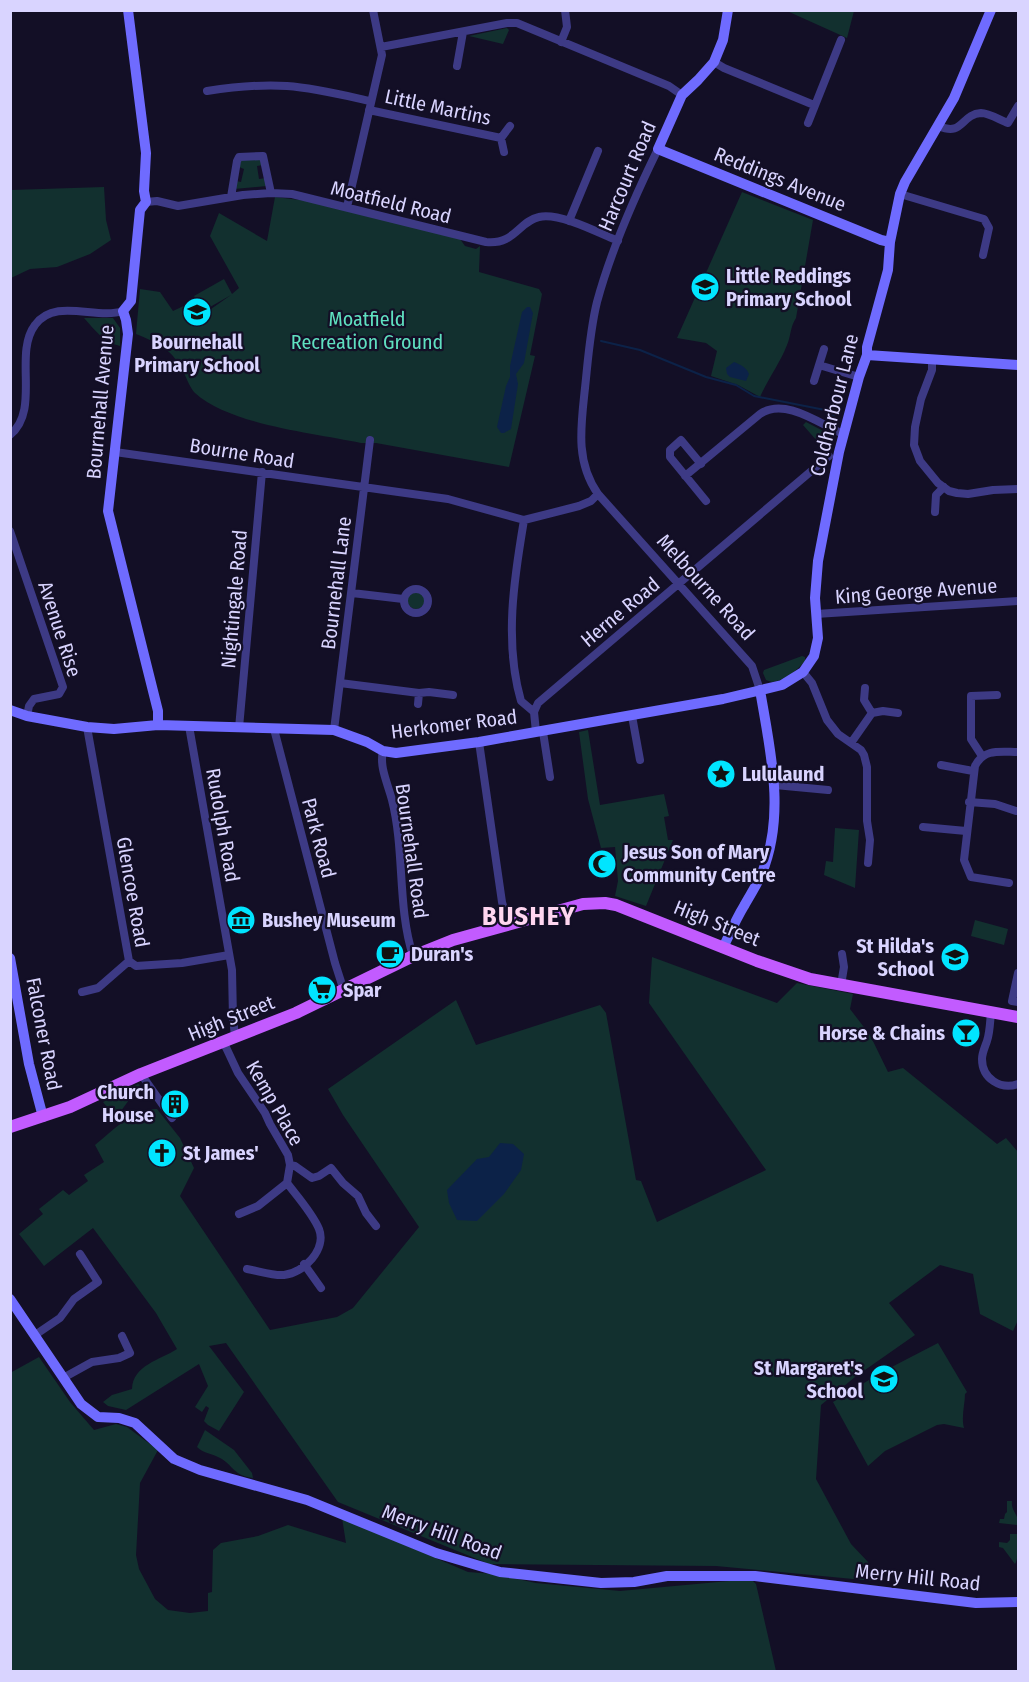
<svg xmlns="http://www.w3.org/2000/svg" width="1029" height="1682" font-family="'Fira Sans Condensed',sans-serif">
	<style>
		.green { fill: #12302f }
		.water { fill: #0c2248 }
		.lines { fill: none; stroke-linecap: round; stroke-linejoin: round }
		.stream { stroke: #0c2248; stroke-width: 2 }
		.street { stroke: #3d3a85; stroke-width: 8 }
		.secondary { stroke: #6f6bff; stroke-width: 10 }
		.primary { stroke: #c25bff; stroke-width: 12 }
		.labels { text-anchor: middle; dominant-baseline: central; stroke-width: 4.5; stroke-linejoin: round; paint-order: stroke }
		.street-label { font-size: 20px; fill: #d9d4ff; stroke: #130f26 }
		.poi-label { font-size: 20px; font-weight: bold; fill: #d9d4ff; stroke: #130f26; text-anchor: start }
		.park-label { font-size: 20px; fill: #5fe0c0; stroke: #130f26 }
		.district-label { font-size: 26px; font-weight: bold; letter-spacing: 1.5px; fill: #ffd6f0; stroke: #130f26 }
	</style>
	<rect width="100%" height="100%" fill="#130f26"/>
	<path class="green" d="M787,11H854L847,38Z
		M507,28L509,30L503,44L469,36Z
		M259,157L263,165L257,166L259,179L266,178L267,186L234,189L236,181L241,182L244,169L239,167L241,160Z
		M104,187L106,220L111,240L90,254L57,267L30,269L11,278V190Z
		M742,192L813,220L796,318C790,327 791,336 787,345C780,363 768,379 760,397L738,385L711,376L717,351L706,343L677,338Z
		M275,197L308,201L460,239L465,246L476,249L480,246L479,272L539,289L542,294L530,355L535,356L509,467L376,443H361C314,433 230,425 195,393C190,388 187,379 184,373C172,349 160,344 136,334L140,289L160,292L173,311L192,302L199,313L211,309L231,295L203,311L194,296L224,279L232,294L239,288L210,236L219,213L267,241Z
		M84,318H113L120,328V346C103,342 95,330 84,318Z
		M806,422L833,436L834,438L832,445L825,450L803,425Z
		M407 600a9 9 0 1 1 18 0a9 9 0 1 1-18 0Z
		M802,656L805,657V661C796,671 786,680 772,682L766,680L763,673L764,670Z
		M588,730L600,805L664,794L669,816L664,817L668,840H673L646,906L615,896L618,881L615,847L601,848L588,799L579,732Z
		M835,828L859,830L855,888L824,875L826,861L833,862Z
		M975,920L1008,929L1004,945L971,936Z
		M652,957L777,1003L797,983L853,994L850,1009L870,1035L888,1072L903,1068L997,1144L1006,1138L1018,1152V1320L1013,1331L980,1314L973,1274L940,1265L889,1303L915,1335L855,1377L821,1405L816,1479L851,1544L868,1562L874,1581L716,1566L489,1564L338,1502L226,1343L209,1346L244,1392L219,1431L208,1425L204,1421L209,1408L206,1406L202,1412L195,1407L208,1386L199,1364L126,1410L108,1406L103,1402L112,1395L132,1389C133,1365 160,1360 177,1349L156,1313L93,1228L44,1266L19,1234L43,1214L39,1209L63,1190L69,1195L88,1181L84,1175L104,1162L95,1145C113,1131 133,1108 157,1109L180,1138L194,1168L180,1196L270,1330L337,1317L353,1308L419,1227L343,1115L328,1089L456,1000L476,1045L600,1005L606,1013L636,1180L641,1181L657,1222L766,1170L649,1003Z
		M138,1084L140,1085L118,1115H113L103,1102Z
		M938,1343L967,1392L965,1394C965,1404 961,1417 964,1428L944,1424L937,1425L885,1451L868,1466L833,1402L882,1372Z
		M39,1357L70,1402L94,1430L116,1424L127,1427L158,1450L140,1483L136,1555L139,1569L155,1599L168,1610L190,1613L208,1611V1593L212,1592L213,1550L221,1543L258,1536L288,1525L346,1543L342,1518L468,1572L494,1574L536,1583L620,1591L751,1579L756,1584L776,1671H11L10,1373Z
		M205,1430L234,1450L252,1473L253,1478C234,1476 233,1465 220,1458C212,1453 204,1454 197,1447Z
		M1007,1501H1012C1011,1510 1016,1512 1018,1520C1021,1529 1019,1558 1015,1564L1003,1548L999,1547V1542L1007,1543L1010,1540V1534H1017V1525L999,1523L1000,1519H1004L1005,1514L1007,1512Z"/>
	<path class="water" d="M527,307H530L533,313L524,363L516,374L518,384L511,429L504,433H501L497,427L506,386L510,377V366L522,312Z
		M734,362C741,365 746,367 749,374L746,381L730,377L727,374L726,368Z
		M500,1143L513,1144L524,1154L521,1170L504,1194L477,1221L457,1220L449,1203L447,1190L477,1159L489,1157Z"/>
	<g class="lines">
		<path class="stream" d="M601,341L640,350L706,377L736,385L754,396L825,410L834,416"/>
		<path class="street" d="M561,42L567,27L565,10
			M381,47L507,23H517L669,86L682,95
			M714,62L724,68L814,105
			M457,66L463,32
			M207,91C233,87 260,84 287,86C315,88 343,95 370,101
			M369,110L501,138
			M808,123L841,40
			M939,126C963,137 961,114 981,113C989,113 1000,120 1008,123L1018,106
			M504,152L501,138L510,126
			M900,194L984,219L989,228L983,255
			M231,197L237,161L239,157L263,156L271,193
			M146,202L157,201L178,206L243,195L271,193L292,194L486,242C515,245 519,221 539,217C559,212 599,233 618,241
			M347,207L382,55L373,10
			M569,221L598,151
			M932,360V370L921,399L915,427L914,445L920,461L938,483L949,491L957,493L968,494L993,490L1018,489
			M819,365L859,377
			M814,381L824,349
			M10,435C41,410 13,354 35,325C55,297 96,320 123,311
			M115,452L448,499L524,520L579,506L591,501L598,494L752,666L760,690
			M701,464L681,440L670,450V457L706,501
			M685,476L760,414C785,397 820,424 843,434
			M598,494C575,461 581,426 585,388C588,360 590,330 597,302C611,250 634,198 658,149
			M935,512L936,495L944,487
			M524,520C514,579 504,642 521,701L534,712
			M10,531L63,687L59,694L34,699L29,706L27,716
			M404 601a12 12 0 1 1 24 0a12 12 0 1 1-24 0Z
			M352,593L403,599
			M816,614L1018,601
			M803,672L812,683L827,720L838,734L861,750L864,755L867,767V821L870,840L868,863
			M340,683L419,693L429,692L453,695
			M865,688L864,700L872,713
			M418,704L419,693
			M632,716L640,760
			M189,726L232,970L233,1018L235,1036
			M87,727L129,961L136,966L182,963L229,955
			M239,728L262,472
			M274,729L335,963L344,991
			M334,730L370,440
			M536,732L534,712L538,703L829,456
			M543,732L550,777
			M479,742L502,902L508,925
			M851,743L872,713L883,711L898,713
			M383,751C379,767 388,784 392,800C405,851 397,906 413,956
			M982,756L971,739V696L997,695
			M941,765L973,771
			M775,785L828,790
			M969,802L995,804L1016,811
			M923,827L966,831
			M1009,883L971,877L964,860L975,766C984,748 1001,752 1018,752
			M1018,973L1012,1001L1018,1002
			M841,985L844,967L842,954
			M82,992L98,988L129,961
			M991,1012C990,1022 990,1032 987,1041C985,1047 982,1053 982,1059C982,1079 1001,1090 1018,1084
			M223,1041L238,1073L265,1113L270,1124L288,1155L290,1165L287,1183C297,1196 313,1214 319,1229C327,1249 304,1273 284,1275C273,1276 259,1271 247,1269
			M141,1074L172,1118
			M290,1165L295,1166L312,1178L319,1176L331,1168L343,1183L358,1196L366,1213L376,1226
			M239,1214L258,1206L287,1183
			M304,1264L321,1288
			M35,1335L60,1318L74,1299L98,1282L80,1254
			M63,1378L92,1362L119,1358L130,1353L122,1336"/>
		<path class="secondary" d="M128,10L146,153L144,191L146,202L140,210L131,301L123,311L126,320L128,334L108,511L158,711V725
			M728,10L723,40L714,62L698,80L682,95L658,149L881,240L890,242
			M867,355L1018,365
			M10,710L27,716L87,727L114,729L158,725L334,730L367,742L383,751L396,753L479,742L723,699L782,685L803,672L814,656L818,638L815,598L818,561L839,452L859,377L867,355V347L888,270L890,242L900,194L905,182L954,98L991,10
			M723,948C730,933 736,919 744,906C750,895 757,885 762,873C786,814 770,750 760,690
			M10,958L29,1064L43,1117
			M10,1299L81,1404L98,1417L119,1418L135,1423L174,1459L200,1470L307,1500L436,1553L500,1572L601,1583L634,1582L667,1576H755L976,1603L1018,1602"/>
		<path class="primary" d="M10,1127L70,1107L141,1074L296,1013L413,956L453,940L583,904L605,903L616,905L757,961L810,979L1018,1017"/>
	</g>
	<defs>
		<g id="school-disc" transform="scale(1.5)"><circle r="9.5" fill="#00e5ff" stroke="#130f26"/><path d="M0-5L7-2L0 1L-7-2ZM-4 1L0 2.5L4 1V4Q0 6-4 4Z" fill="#111"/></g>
		<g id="sight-disc" transform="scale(1.5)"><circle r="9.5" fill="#00e5ff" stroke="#130f26"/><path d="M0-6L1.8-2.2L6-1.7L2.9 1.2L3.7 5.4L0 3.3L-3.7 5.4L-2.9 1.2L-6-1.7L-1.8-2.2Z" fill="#111"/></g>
		<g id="mosque-disc" transform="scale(1.5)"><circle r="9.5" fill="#00e5ff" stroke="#130f26"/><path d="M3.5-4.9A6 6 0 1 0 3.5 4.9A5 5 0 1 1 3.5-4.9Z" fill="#111"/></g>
		<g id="museum-disc" transform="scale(1.5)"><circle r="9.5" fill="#00e5ff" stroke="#130f26"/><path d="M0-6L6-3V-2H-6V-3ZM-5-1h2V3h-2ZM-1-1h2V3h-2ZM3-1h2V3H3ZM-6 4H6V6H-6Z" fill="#111"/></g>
		<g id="cafe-disc" transform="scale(1.5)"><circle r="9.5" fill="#00e5ff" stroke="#130f26"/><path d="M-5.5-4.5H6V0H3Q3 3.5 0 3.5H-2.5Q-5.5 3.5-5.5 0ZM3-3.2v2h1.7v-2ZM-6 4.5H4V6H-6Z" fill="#111"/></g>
		<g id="supermarket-disc" transform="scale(1.5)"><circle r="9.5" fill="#00e5ff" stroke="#130f26"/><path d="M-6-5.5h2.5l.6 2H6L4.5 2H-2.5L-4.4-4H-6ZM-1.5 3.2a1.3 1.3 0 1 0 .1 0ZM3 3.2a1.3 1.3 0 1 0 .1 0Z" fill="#111"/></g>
		<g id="bar-disc" transform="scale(1.5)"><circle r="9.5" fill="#00e5ff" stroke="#130f26"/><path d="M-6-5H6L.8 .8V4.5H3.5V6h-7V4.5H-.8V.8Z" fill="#111"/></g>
		<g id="building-disc" transform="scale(1.5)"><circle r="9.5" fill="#00e5ff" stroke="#130f26"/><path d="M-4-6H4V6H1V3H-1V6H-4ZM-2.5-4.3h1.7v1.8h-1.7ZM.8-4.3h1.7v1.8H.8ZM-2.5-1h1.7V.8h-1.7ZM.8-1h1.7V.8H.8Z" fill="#111"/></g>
		<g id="church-disc" transform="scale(1.5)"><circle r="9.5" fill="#00e5ff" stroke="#130f26"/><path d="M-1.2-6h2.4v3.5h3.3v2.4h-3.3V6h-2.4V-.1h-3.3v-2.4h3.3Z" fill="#111"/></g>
	</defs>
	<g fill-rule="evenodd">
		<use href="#school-disc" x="705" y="287"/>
		<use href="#school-disc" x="197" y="312"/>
		<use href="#sight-disc" x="721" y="774"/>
		<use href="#mosque-disc" x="602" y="864"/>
		<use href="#museum-disc" x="241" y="920"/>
		<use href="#cafe-disc" x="390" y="954"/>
		<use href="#school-disc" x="955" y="957"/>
		<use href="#supermarket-disc" x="322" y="990"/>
		<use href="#bar-disc" x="966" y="1033"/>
		<use href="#building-disc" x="175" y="1104"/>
		<use href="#church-disc" x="162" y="1153"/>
		<use href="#school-disc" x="884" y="1379"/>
	</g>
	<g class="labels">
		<g class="street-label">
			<text transform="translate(438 107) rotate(12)">Little Martins</text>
			<text transform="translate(627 176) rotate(-67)">Harcourt Road</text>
			<text transform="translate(780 179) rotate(22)">Reddings Avenue</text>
			<text transform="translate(391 202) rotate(14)">Moatfield Road</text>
			<text transform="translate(100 402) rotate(-85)">Bournehall Avenue</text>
			<text transform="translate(834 405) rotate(-76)">Coldharbour Lane</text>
			<text transform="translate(242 453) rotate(9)">Bourne Road</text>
			<text transform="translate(336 583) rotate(-83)">Bournehall Lane</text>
			<text transform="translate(706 587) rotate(48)">Melbourne Road</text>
			<text transform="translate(916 591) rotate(-4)">King George Avenue</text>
			<text transform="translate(234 599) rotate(-85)">Nightingale Road</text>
			<text transform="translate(620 612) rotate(-40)">Herne Road</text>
			<text transform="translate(60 629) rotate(72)">Avenue Rise</text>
			<text transform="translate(454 724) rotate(-7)">Herkomer Road</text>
			<text transform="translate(223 825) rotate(80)">Rudolph Road</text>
			<text transform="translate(319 838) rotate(75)">Park Road</text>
			<text transform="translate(412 851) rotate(82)">Bournehall Road</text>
			<text transform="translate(133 892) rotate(80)">Glencoe Road</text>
			<text transform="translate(717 923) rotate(22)">High Street</text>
			<text transform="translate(231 1018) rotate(-22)">High Street</text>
			<text transform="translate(44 1034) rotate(79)">Falconer Road</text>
			<text transform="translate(275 1103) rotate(60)">Kemp Place</text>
			<text transform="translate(442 1532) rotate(20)">Merry Hill Road</text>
			<text transform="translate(918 1577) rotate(6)">Merry Hill Road</text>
		</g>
		<g class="poi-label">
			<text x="726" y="276">Little Reddings<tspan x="726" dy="23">Primary School</tspan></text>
			<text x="197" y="342" text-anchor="middle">Bournehall<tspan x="197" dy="23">Primary School</tspan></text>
			<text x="742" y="774">Lululaund</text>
			<text x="623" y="852">Jesus Son of Mary<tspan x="623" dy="23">Community Centre</tspan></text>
			<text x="262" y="920">Bushey Museum</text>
			<text x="934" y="946" text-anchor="end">St Hilda's<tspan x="934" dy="23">School</tspan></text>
			<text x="411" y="954">Duran's</text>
			<text x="343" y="990">Spar</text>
			<text x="945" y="1033" text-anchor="end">Horse &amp; Chains</text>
			<text x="154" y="1092" text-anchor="end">Church<tspan x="154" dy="23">House</tspan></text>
			<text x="183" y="1153">St James'</text>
			<text x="863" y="1368" text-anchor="end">St Margaret's<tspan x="863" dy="23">School</tspan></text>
		</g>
		<g class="park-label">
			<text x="367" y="319">Moatfield<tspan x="367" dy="23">Recreation Ground</tspan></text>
		</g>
		<g class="district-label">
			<text x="529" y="916">BUSHEY</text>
		</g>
	</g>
	<rect width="1029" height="1682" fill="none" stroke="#d9d4ff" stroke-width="24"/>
</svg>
